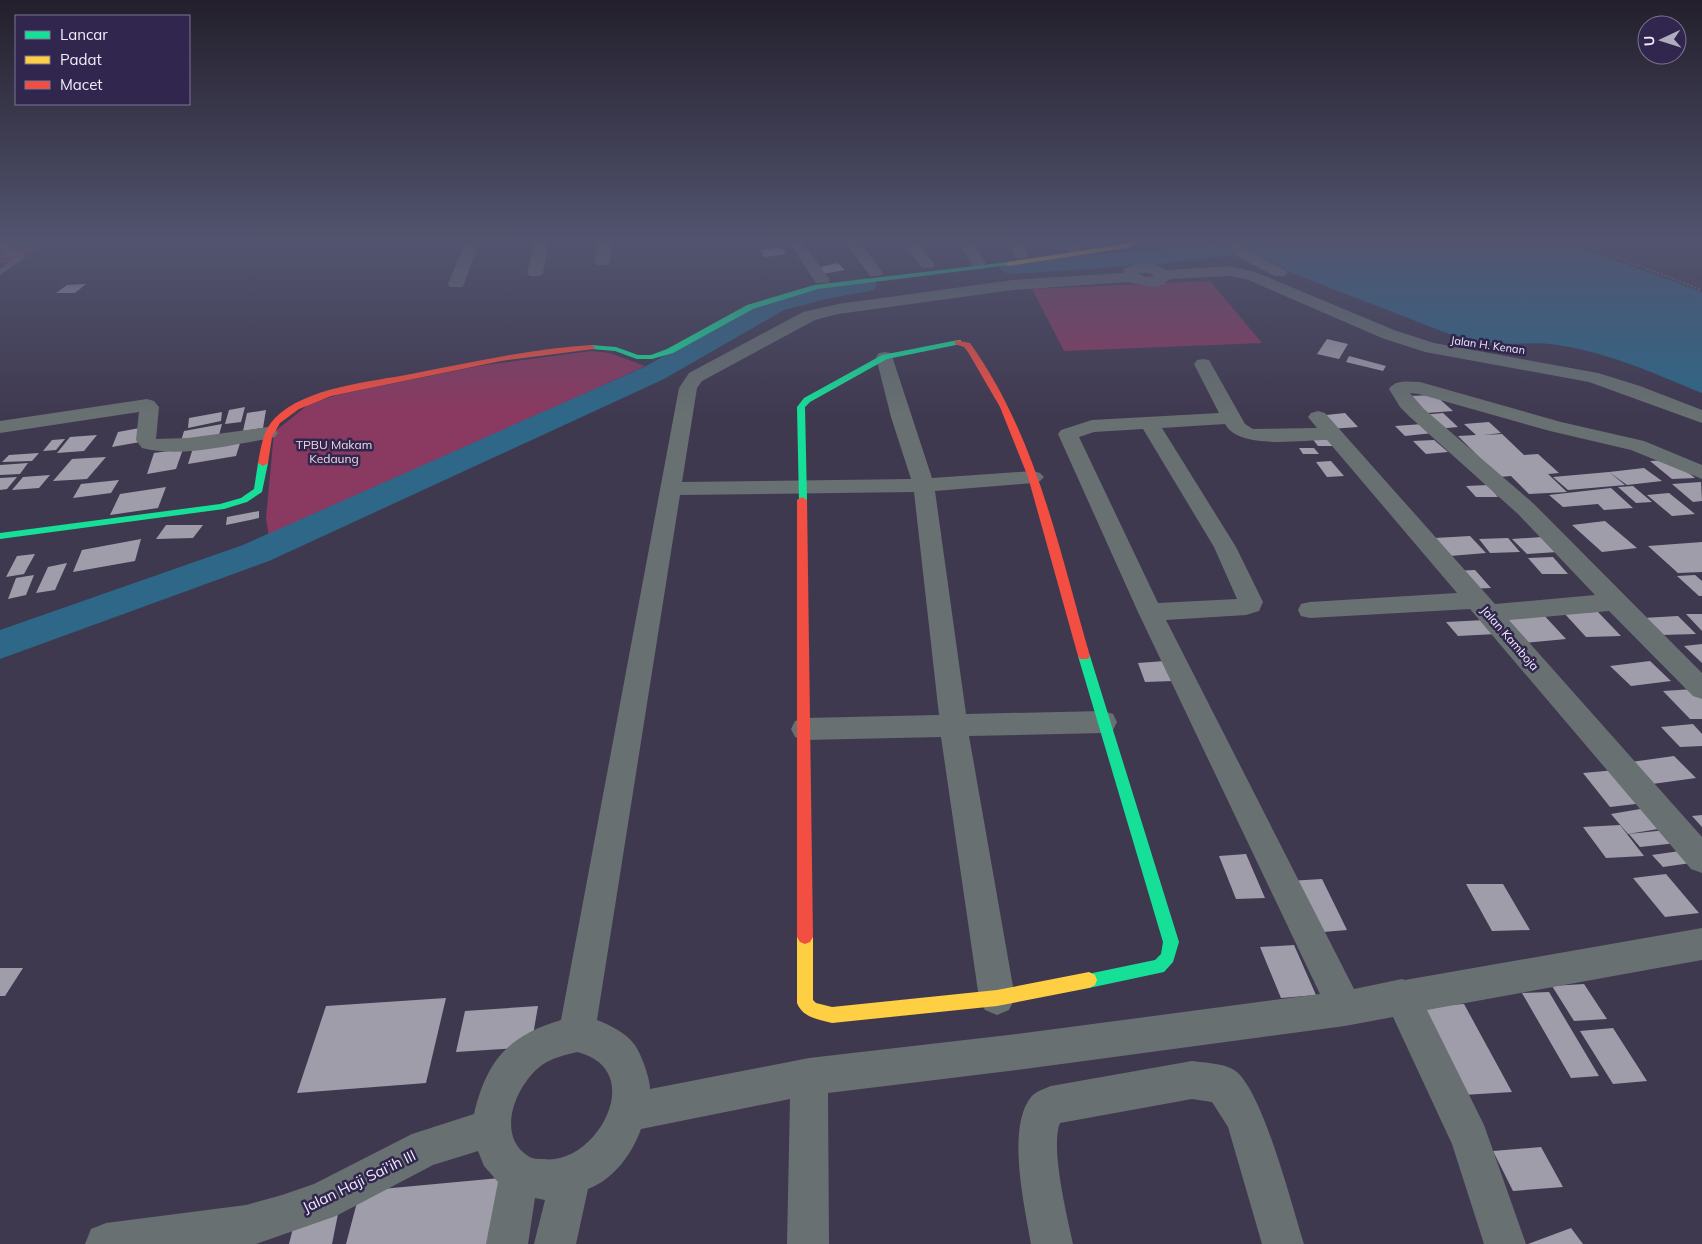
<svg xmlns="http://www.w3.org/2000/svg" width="1702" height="1244" font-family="Mulish,sans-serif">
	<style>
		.green { fill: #8a3960 }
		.water { fill: #2e6788 }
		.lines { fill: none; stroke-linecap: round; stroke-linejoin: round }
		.river { fill: #2e6788; fill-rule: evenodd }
		.building { fill: #a09dab }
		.path { stroke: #6c6f74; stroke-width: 2; stroke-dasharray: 2 2; stroke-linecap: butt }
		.lane { fill: #687071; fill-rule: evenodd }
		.street { fill: #687071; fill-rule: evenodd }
		.fast { fill: #16e098; fill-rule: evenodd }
		.slow { fill: #ffcf43; fill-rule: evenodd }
		.jam { fill: #f24e42; fill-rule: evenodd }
		.labels { text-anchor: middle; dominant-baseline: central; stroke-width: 5; stroke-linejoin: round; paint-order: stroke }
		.far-street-label { font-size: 11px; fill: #efecfb; stroke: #31264e }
		.park-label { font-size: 12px; fill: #f3d7e1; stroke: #31264e }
		.street-label { font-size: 12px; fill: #efecfb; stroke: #31264e }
		.near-street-label { font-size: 15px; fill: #efecfb; stroke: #31264e }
	</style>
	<rect width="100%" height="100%" fill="#3f3950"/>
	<path class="green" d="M0,241H46L16,263H0Z
		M1210,281L1262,343L1064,351L1032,289Z
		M591,351L610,353L645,366L269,538L266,518L274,432L309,404L337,395L479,366Z"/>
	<path class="water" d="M1238,241H1563L1702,292V393C1655,374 1608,352 1557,345C1539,342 1522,344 1504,344C1484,343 1463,338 1444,332L1292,273L1253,253Z"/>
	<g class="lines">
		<path class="river" d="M1234,241L1252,242L1255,247L1252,252L1244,254L1159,264L1011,274L1003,272L999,267L1003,262L1011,260L1159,250Z
			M865,278L874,280L877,285L874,290L826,299L784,310L664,379L269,561L0,659V630L243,545L644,367L766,300L824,285Z"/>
	</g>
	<path class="building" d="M782,247L786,254L764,257L761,250Z
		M838,263L845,270L822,274L816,268Z
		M86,284L75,293H56L67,285Z
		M1327,339L1348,344L1339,359L1317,354Z
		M1349,356L1386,366L1383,371L1346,362Z
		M1435,395L1453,411L1427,413L1409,396Z
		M245,407L241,422L225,424L229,410Z
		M266,410L263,428L243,431L247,413Z
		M222,412L221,421L188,428L189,418Z
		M1345,413L1358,427L1330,429L1317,416Z
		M1443,413L1458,427L1437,429L1422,415Z
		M1489,422L1501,433L1483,435L1502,434L1524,455L1538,454L1559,473L1548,474L1567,492L1529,494L1511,476L1499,477L1458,436L1476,435L1464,424Z
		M222,424L219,435L181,441L184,431Z
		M1423,424L1433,433L1405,436L1395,426Z
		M145,427L140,442L112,447L118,432Z
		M97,435L84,451L57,453L70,437Z
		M1331,436L1339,446H1318L1311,437Z
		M65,439L56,450L43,451L52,440Z
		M241,440L236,456L188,464L193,448Z
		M1434,440L1448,452L1426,454L1413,441Z
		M1299,448H1314L1319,454H1303Z
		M183,449L176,469L147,474L154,453Z
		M39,453L32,461L2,462L9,455Z
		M106,457L87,479L53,481L72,459Z
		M1672,460L1695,478L1672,479L1650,461Z
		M1331,461L1344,476L1327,477L1316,462Z
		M28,463L20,474L0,475V465Z
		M1644,468L1662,481L1627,485L1609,472Z
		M1609,472L1625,485L1568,490L1553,477Z
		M50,475L39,488L12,490L23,477Z
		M17,477L7,489L0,490V478Z
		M119,480L111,493L73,498L81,484Z
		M1701,482L1702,501L1693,502L1672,484Z
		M1488,485L1498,497H1476L1466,486Z
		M1633,486L1652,502L1636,503L1618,487Z
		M166,487L158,508L110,515L120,494Z
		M1611,488L1633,508L1604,510L1598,504L1563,507L1549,495Z
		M1669,493L1695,514L1672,516L1647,495Z
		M259,511V518L226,525L227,517Z
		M1605,521L1637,548L1602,552L1572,525Z
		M166,525H203L193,538L156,539Z
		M1470,536L1486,553L1450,556L1435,538Z
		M1542,537L1557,552L1527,554L1512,539Z
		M1508,538L1520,552L1490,553L1479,539Z
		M141,539L135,561L73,572L82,550Z
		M1702,542V572L1678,573L1648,546Z
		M35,554L24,574L6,577L17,556Z
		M1553,557L1568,574H1542L1528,558Z
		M67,563L55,590L36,593L48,567Z
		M1475,570L1491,588L1470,589L1455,571Z
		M34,575L26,595L8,599L16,578Z
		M1695,575L1702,581V596H1699L1677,576Z
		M1541,612L1566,639L1523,643L1499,616Z
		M1598,612L1621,636L1586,637L1564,613Z
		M1686,614H1702V631Z
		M1678,616L1696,634L1661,635L1643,618Z
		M1485,620L1496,634L1458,636L1446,622Z
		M1702,644V663L1684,646Z
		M1165,661L1173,681L1145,682L1138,663Z
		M1650,661L1671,681L1631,686L1610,666Z
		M1694,689L1702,698V719H1690L1663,691Z
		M1693,724L1702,734V746L1680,747L1661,727Z
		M1674,756L1696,778L1645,785L1624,763Z
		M1616,770L1644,803L1610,807L1583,773Z
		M1652,807L1670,827L1628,834L1611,814Z
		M1702,815V827L1692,816Z
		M1620,825L1644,856L1606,858L1583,827Z
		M1666,830L1677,843L1640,847L1629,834Z
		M1687,850L1698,862L1663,867L1652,855Z
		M1246,854L1265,898L1236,899L1219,856Z
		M1666,874L1699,913L1665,917L1633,878Z
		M1322,879L1347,930L1311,933L1288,881Z
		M1466,884H1503L1530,930L1492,931Z
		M1294,945L1316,995L1281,998L1260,947Z
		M0,968H23L5,996H0Z
		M1584,984L1607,1019L1574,1021L1552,986Z
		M1549,992L1599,1076L1571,1078L1522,993Z
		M446,998L426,1083L297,1093L326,1006Z
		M1464,1004L1512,1092L1463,1095L1418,1007Z
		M538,1006L531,1047L456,1052L465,1011Z
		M1613,1028L1647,1081L1613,1084L1580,1031Z
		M1541,1147L1563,1187L1513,1191L1493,1151Z
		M500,1178L490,1244H346L360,1191Z
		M338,1214L332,1244H289L295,1220Z
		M1571,1228L1583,1244H1528Z"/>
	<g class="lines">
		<path class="path" d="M1575,241L1702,290"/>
		<path class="lane" d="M0,241H7L5,243L12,250L26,257L0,275V269L16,257L6,254L0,246Z"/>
		<path class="street" d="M466,241H480L464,284L462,287H450L448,284Z
			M535,241H549L543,273L540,276H530L527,273Z
			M598,241H612L610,262L607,265H597L594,262Z
			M788,241H804L803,243L830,280L828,283H816Z
			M844,241H859L883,273L880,276H870Z
			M901,241H916L935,265L932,268H922Z
			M957,241H972L986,263L983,266H973Z
			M1007,241H1021L1028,255L1026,258H1016Z
			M1062,241H1077L1082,251L1080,254H1070Z
			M1222,241H1238L1248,251L1285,270L1288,273L1285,276H1275L1238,257Z
			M1139,264H1154L1167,270L1230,266L1255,272L1394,330L1434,343L1598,373L1640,386L1702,410V423L1589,382L1425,352L1382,338L1246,279L1230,276L1170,279L1162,285L1152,287L1128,282L1013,290L838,314L815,320L702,381L697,388L682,482L911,479L891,417L876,357L879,353L885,352L891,353L932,478L1033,471L1040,473L1044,477L1040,481L1033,483L935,491L966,714L1103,711L1113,714L1117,722L1113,730L1103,733L969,736L1015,998L1009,1010L997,1015L985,1010L979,998L941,737L805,740L795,737L791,729L795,721L805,718L939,715L914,492L680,495L597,1020C610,1025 626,1033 634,1044C641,1053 650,1078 650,1089L809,1058L1017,1034L1320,994L1138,612L1058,434L1061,430L1092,420L1219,413L1194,364L1197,360L1203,359L1209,360L1245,424L1253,429L1317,428L1308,417L1311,413L1318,411L1325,413L1495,604L1595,595L1518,514L1410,417L1400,407L1389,389C1396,379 1409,382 1420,382L1561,422L1644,441L1702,465V479L1631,450L1550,431L1419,394L1410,393L1424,409L1534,504L1702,673V699L1693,696L1609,611L1509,620L1702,837V873L1691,869L1470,609L1310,618L1301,616L1298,610L1301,604L1310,602L1457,593L1327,440C1301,440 1239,450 1225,424L1162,428L1236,547L1263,602L1259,611L1246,615L1166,620L1354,989L1402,979L1405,980L1702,928V960L1427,1010L1484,1125L1526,1244H1484L1452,1144L1393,1017L1345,1026L1017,1070L828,1093L829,1244H787L790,1099L641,1129C632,1154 614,1179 588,1189L576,1244H534L545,1200L535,1198L528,1244H486L498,1182L484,1166L478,1151L433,1165L336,1216L256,1244H85L91,1229L106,1223L246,1205L282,1195L314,1184L412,1134L474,1114C487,1060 508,1036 561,1020L679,388L689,373L803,312L838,304L1013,280L1123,273L1125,268ZM1138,273H1149L1155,276L1144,277ZM1143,429L1214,547L1237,599L1158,603L1079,437L1094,432ZM577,1052C650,1070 595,1167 543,1159C538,1159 532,1159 528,1156C495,1135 516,1084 542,1065C552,1058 565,1055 577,1052Z
			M147,399L154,401L159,407L156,439L188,438L268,427L275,429L278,433L275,437L268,439C228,445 182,458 142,448L136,440L139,412L0,433V421Z
			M1192,1061C1205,1063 1226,1063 1237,1072C1264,1096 1292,1206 1304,1244H1262L1228,1127L1212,1102L1192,1099L1060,1123C1050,1147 1067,1216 1073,1244H1031C1025,1208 1006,1128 1031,1097C1036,1091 1044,1089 1051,1086Z"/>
		<path class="fast" d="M1008,262L1011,264L1010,265L818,289L753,309L673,353L652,359H637L615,351L591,349L587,347L591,345L616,347L638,355H651L667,349L747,305L814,285Z
			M958,340H961V344L887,359L810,402L805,407L807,500L802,503L799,502L797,407L804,398L882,355Z
			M263,460L268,463L262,492L247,502L224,509L0,539V533L220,504L241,498L254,489L258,463Z
			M1084,652L1088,653L1090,656L1179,942L1173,962L1164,972L1089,988L1083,985L1081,980L1083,975L1155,960L1161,954L1163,942L1078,656L1080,653Z"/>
		<path class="slow" d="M1132,241H1141L1126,248L1008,266L1005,264L1008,262L1125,244Z
			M805,930L810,932L813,937V1000L816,1003L832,1007L997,990L1089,972L1095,975L1097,980L1095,985L1089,988L997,1006L832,1023C818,1019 803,1018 797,1003V937L800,932Z"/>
		<path class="jam" d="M955,340L970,343C1036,435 1059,549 1090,656L1088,659H1080L1078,656L1028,477L1000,407L968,352L964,347L955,344Z
			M591,345L595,347L594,349L501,361L331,396L299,409L280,423L272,437L268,463L263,466L258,463C261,447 263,430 275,418C306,387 370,382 411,374C471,362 530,349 591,345Z
			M802,497L807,500L813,937L810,942L805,944L800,942L797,937V500Z"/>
	</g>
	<linearGradient id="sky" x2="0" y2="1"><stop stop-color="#231f2c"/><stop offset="0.58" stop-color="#52546f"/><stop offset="1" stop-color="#52546f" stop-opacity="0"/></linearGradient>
	<rect width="1702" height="415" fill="url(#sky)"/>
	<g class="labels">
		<g class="far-street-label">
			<text transform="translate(1488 345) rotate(8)">Jalan H. Kenan</text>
		</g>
		<g class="park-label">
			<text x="334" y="444">TPBU Makam<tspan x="334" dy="14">Kedaung</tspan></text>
		</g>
		<g class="street-label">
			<text transform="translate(1510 638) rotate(49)">Jalan Kamboja</text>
		</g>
		<g class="near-street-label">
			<text transform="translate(359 1181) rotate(-26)">Jalan Haji Sai'ih III</text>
		</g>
	</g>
	<rect x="15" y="15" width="175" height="90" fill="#31264e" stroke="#7d7593"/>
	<rect x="25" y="31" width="25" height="8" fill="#16e098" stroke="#7d7593"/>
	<text x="60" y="40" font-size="15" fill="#efecfb">Lancar</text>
	<rect x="25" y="56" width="25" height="8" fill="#ffcf43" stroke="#7d7593"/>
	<text x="60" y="65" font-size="15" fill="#efecfb">Padat</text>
	<rect x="25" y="81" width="25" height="8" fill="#f24e42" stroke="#7d7593"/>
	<text x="60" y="90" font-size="15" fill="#efecfb">Macet</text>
	<g transform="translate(1662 40) rotate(266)"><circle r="24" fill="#31264e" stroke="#7d7593"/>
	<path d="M0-4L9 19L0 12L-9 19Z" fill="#b1adbf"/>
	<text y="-8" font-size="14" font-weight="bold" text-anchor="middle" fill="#efecfb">U</text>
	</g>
</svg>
